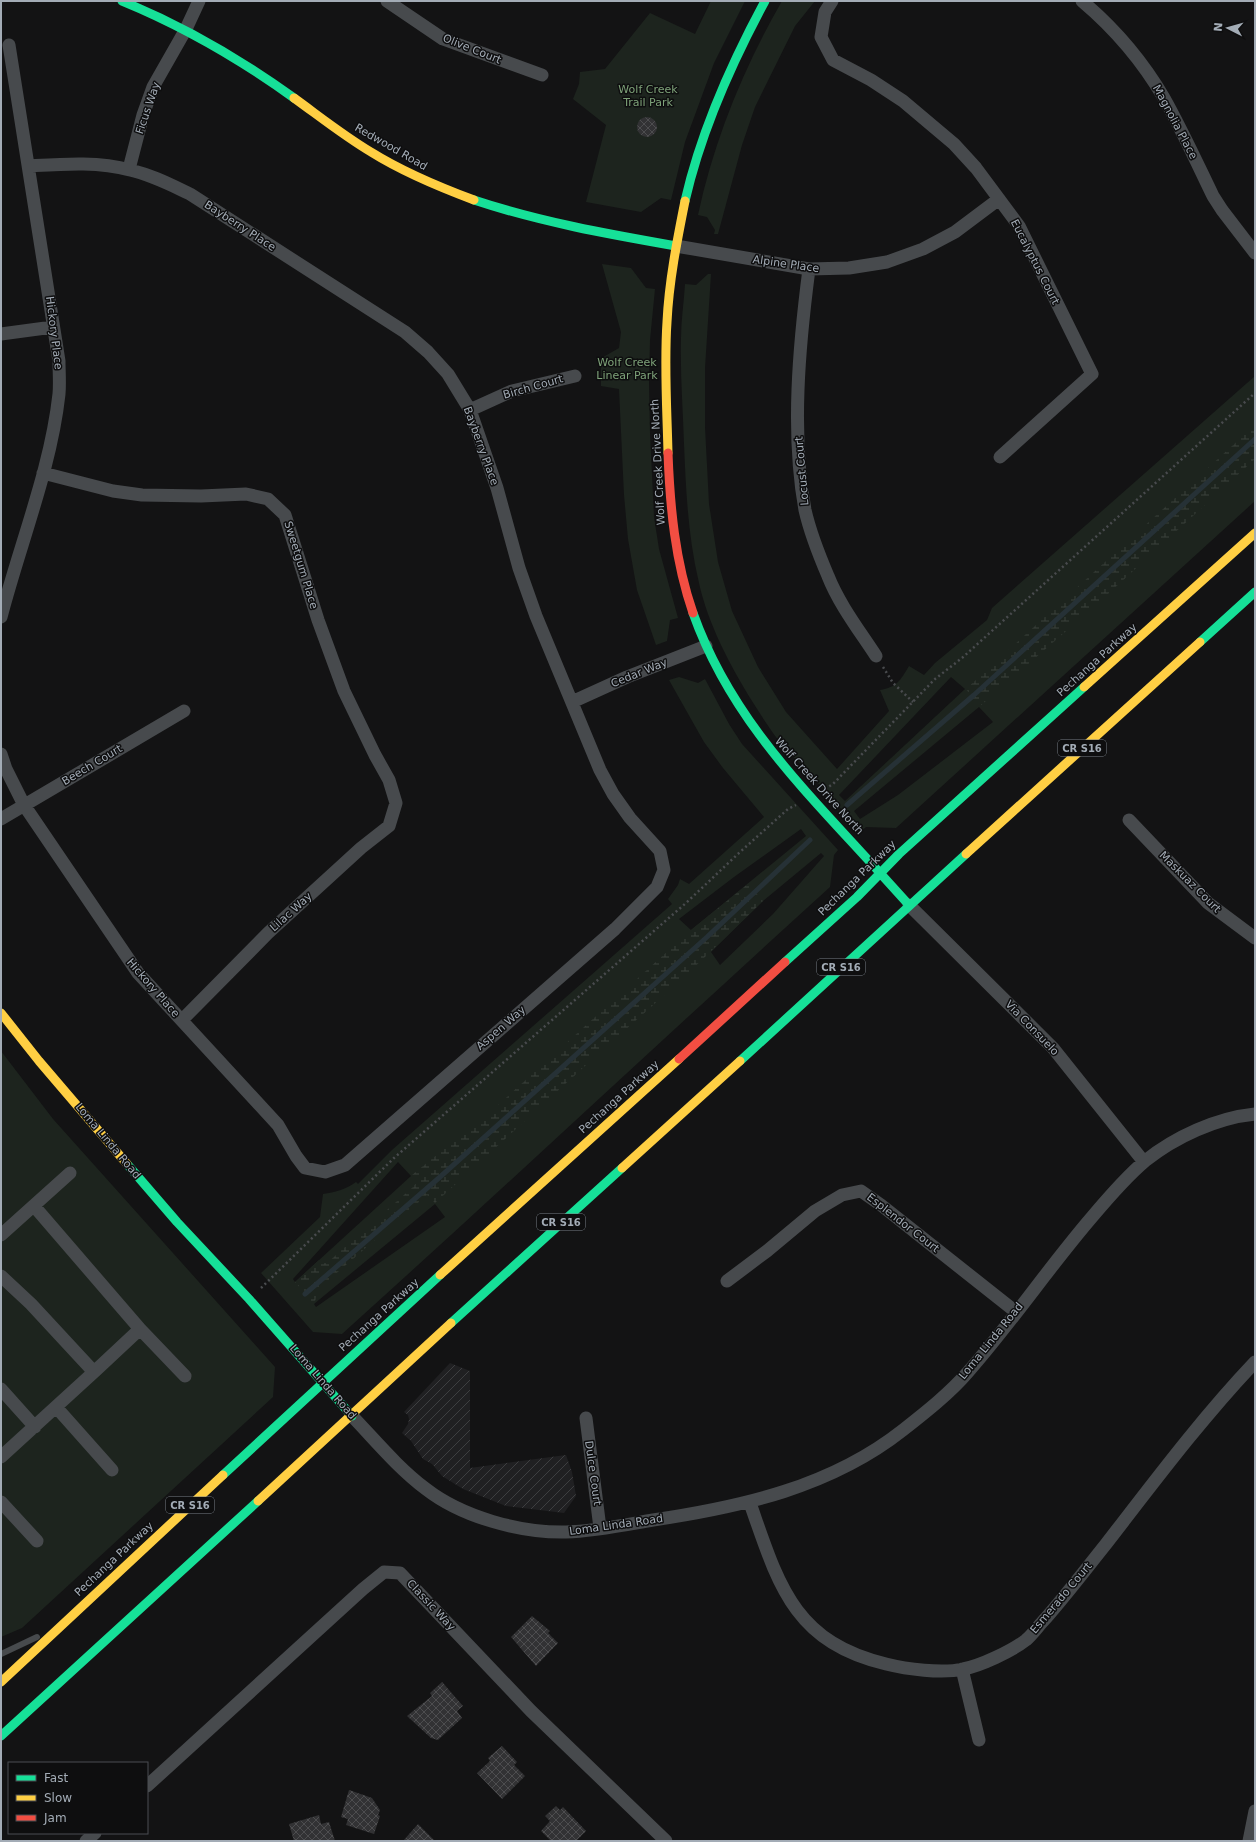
<svg xmlns="http://www.w3.org/2000/svg" width="1256" height="1842" font-family="'DejaVu Sans',sans-serif">
	<style>
		.industrial { fill: url(#industrial-furrows) }
		.green { fill: #1d241e; fill-rule: evenodd }
		.wetland { fill: url(#wetland-marsh) }
		.lines { fill: none; stroke-linecap: round; stroke-linejoin: round }
		.stream { stroke: #263136; stroke-width: 5 }
		.building { fill: url(#building-cross-hatch) }
		.path { stroke: #494b4e; stroke-width: 2.5; stroke-dasharray: 2 3; stroke-linecap: butt }
		.lane { stroke: #474a4d; stroke-width: 6 }
		.street { stroke: #474a4d; stroke-width: 13 }
		.fast { stroke: #16e098; stroke-width: 9 }
		.slow { stroke: #ffcf43; stroke-width: 9 }
		.jam { stroke: #f24e42; stroke-width: 9 }
		.labels { text-anchor: middle; dominant-baseline: central; stroke-width: 3; stroke-linejoin: round; paint-order: stroke }
		.shield { fill: #0e0e0f; stroke: #767d84; stroke-width: 1 }
		.shield-label { font-size: 10px; font-weight: bold; fill: #a3acb6 }
		.street-label { font-size: 11px; fill: #a3acb6; stroke: #0e0e0f }
		.park-label { font-size: 11px; fill: #7ea279; stroke: #0e0e0f }
	</style>
	<defs>
		<pattern id="industrial-furrows" width="10" height="10" patternUnits="userSpaceOnUse"><rect width="10" height="10" fill="#202022"/><path d="M-1 1l2-2M0 10L10 0M9 11l2-2" fill="none" stroke="#3d3e40"/></pattern>
		<pattern id="wetland-marsh" width="20" height="14" patternUnits="userSpaceOnUse"><rect width="20" height="14" fill="#1d241e"/><path d="M1 5h8M5 5V1M11 12h8M15 12V8" fill="none" stroke="#3b413c"/></pattern>
		<pattern id="building-cross-hatch" width="8" height="8" patternUnits="userSpaceOnUse"><rect width="8" height="8" fill="#323234"/><path d="M0 0l8 8M0 8l8-8" fill="none" stroke="#4d4d4f"/></pattern>
	</defs>
	<rect width="100%" height="100%" fill="#131314"/>
	<path class="industrial" d="M450,1363L470,1371V1468L566,1455L572,1472L576,1496L564,1513L506,1506L463,1489L442,1476L432,1464L423,1459L411,1441L402,1433L408,1424L409,1419L408,1415L404,1412Z"/>
	<path class="green" d="M711,1H745L714,63L685,142L671,200L661,198L641,212L586,202L606,125L573,99L579,84L580,72L605,69L650,13L695,34Z
		M782,1H815L795,26L755,107L742,145L718,234H714L715,230L707,217L698,215C714,140 744,67 782,1Z
		M602,264L631,268L646,288L655,289L650,340L649,383L650,433L654,517L659,549L678,618L670,620L667,641L656,645L637,590L628,539L624,495L619,389L601,386V369L598,360L619,348L621,332Z
		M708,274H711L705,368V427L709,504L718,562L732,611L758,667L786,712L837,769L889,711L880,690C897,687 900,681 909,666L924,675L935,663L987,620L992,608L1255,376V501L896,828L866,827L861,831L800,763C780,746 766,723 752,701C730,665 708,624 699,583C688,537 686,491 684,444C683,409 680,374 681,338C681,320 684,302 685,284L696,285ZM951,677L965,689L845,801L839,795ZM979,707L993,722L898,795L860,819L854,811Z
		M679,677L698,683L705,679L729,724L742,744L838,850L834,855L830,887C667,1035 506,1186 342,1334L313,1332L261,1273L320,1217L323,1194C335,1192 345,1190 356,1182L358,1184L392,1150L672,904L668,899L678,885L680,879L689,884L764,817L723,768L704,742L669,680ZM801,829L806,836L691,930L679,919L734,877ZM821,853L824,856L773,914L720,965L711,952L763,901ZM398,1162L411,1176L295,1282L293,1279ZM435,1204L445,1217L316,1307L314,1304Z
		M1,1051L53,1119L275,1367L273,1397L22,1628L1,1637Z"/>
	<path class="wetland" d="M1255,425V459L1096,605L979,707L966,689Z
		M748,884L763,901L679,982L596,1056L435,1203L427,1195L324,1284L318,1292L314,1304L295,1282L319,1260L323,1263H327L413,1187L416,1183L412,1175L497,1106L691,930Z"/>
	<g class="lines">
		<path class="stream" d="M847,805L974,695L1255,439
			M305,1294L440,1177L707,937L810,840"/>
	</g>
	<path class="building" d="M637 127a10 10 0 1 1 20 0a10 10 0 1 1-20 0Z
		M532,1616L550,1631L548,1633L558,1643L536,1666L511,1637Z
		M442,1682L463,1706L457,1711L462,1718L438,1740L431,1738L407,1716L432,1696L430,1693Z
		M502,1746L517,1762L514,1765L525,1776L502,1799L477,1773L490,1761L488,1758Z
		M349,1790L372,1798L380,1810L378,1815L380,1816L374,1834L346,1825L348,1819L341,1817Z
		M556,1806L560,1810L563,1807L586,1831L576,1841H551L541,1831L550,1821L545,1816Z
		M319,1815L321,1824L329,1822L335,1841H294L289,1824Z
		M418,1824L435,1841H403Z"/>
	<g class="lines">
		<path class="path" d="M883,667L893,683L913,702
			M825,789L833,784L935,679L962,658L1255,393
			M261,1288L394,1158L686,903L740,852L788,809L796,805"/>
		<path class="lane" d="M1,1654L37,1637"/>
		<path class="street" d="M387,1L443,39L542,75
			M832,1L825,12L821,37L833,60L871,80L903,101L954,144L976,168L1019,226L1092,374L1000,457
			M1082,1C1114,28 1143,62 1164,98C1182,130 1197,163 1213,196L1222,210L1255,253
			M129,169L143,115L153,87L186,29L199,1
			M676,246L809,269L849,268L887,262L923,249L955,232L999,199
			M809,269C799,346 791,433 805,510C810,532 819,555 828,576C839,604 859,630 876,656
			M1,334L53,327
			M470,410L512,391L575,376
			M43,473L113,491L142,495L201,496L246,494L268,499L285,515L318,620L344,691L375,755L389,780L396,803L389,826L361,848L268,933L182,1020
			M1,617C20,544 51,468 59,394C60,383 59,372 59,361L9,45
			M572,702L627,677L706,646
			M1,754L6,769L24,805L138,973L278,1125L296,1156L305,1168L325,1172L345,1165L615,929L657,887L664,870L660,851L630,818L613,794L600,770L536,616L519,568L497,488L470,410L448,374L428,352L405,332L190,194C171,185 152,175 130,170C98,161 62,164 29,166
			M1,819L184,711
			M1129,820L1208,903L1255,938
			M909,905L1053,1048L1144,1162
			M34,1206L140,1329L94,1372
			M1,1235L70,1173
			M1,1276L31,1304L94,1372L1,1457
			M727,1281L767,1251L815,1211L842,1195L861,1191L881,1205L1016,1312
			M140,1329L185,1376
			M1,1389L35,1427
			M56,1407L112,1470
			M352,1416C376,1441 398,1468 426,1489C462,1517 520,1533 566,1532C595,1531 624,1525 653,1520C741,1507 831,1487 903,1430C926,1412 950,1393 968,1372C1012,1322 1049,1267 1092,1217C1108,1198 1126,1177 1145,1161C1175,1137 1216,1118 1255,1114
			M586,1418L600,1528
			M1,1502L37,1541
			M750,1503C778,1583 793,1642 886,1664C906,1669 942,1674 963,1669C980,1666 1012,1651 1026,1640C1033,1634 1039,1625 1046,1618C1067,1594 1086,1569 1106,1544C1154,1482 1201,1419 1255,1362
			M962,1669L979,1740
			M147,1786L363,1589L384,1572L400,1573L531,1711L666,1841
			M86,1841L95,1833
			M1249,1841L1255,1811"/>
		<path class="fast" d="M122,1C183,26 240,59 294,98
			M474,200C540,222 608,234 676,246
			M685,201C701,131 731,64 765,1
			M693,613C731,720 806,791 880,873
			M1200,642L1255,592
			M880,873L909,905
			M785,962L857,897L899,854L1084,687
			M740,1061L966,854
			M127,1164L177,1222L249,1299L352,1416
			M451,1323L622,1168
			M223,1475L440,1275
			M1,1736L258,1501"/>
		<path class="slow" d="M294,98C319,116 344,136 371,152C403,172 439,187 474,200
			M668,453C667,409 664,365 667,322C669,281 677,241 685,201
			M1084,687L1255,533
			M966,854L1200,642
			M1,1013L39,1061L127,1164
			M622,1168L740,1061
			M440,1275L679,1059
			M258,1501L451,1323
			M1,1682L223,1475"/>
		<path class="jam" d="M668,453C670,507 675,561 693,613
			M679,1059L785,962"/>
	</g>
	<g class="labels">
		<g class="shield">
			<rect x="1058" y="740" width="48" height="16" rx="3"/>
			<rect x="817" y="959" width="48" height="16" rx="3"/>
			<rect x="537" y="1214" width="48" height="16" rx="3"/>
			<rect x="166" y="1497" width="48" height="16" rx="3"/>
		</g>
		<g class="shield-label">
			<text x="1082" y="748">CR S16</text>
			<text x="841" y="967">CR S16</text>
			<text x="561" y="1222">CR S16</text>
			<text x="190" y="1505">CR S16</text>
		</g>
		<g class="street-label">
			<text transform="translate(472 49) rotate(22)">Olive Court</text>
			<text transform="translate(148 108) rotate(-71)">Ficus Way</text>
			<text transform="translate(1175 122) rotate(62)">Magnolia Place</text>
			<text transform="translate(391 147) rotate(30)">Redwood Road</text>
			<text transform="translate(240 226) rotate(33)">Bayberry Place</text>
			<text transform="translate(1035 262) rotate(63)">Eucalyptus Court</text>
			<text transform="translate(786 264) rotate(8)">Alpine Place</text>
			<text transform="translate(54 333) rotate(83)">Hickory Place</text>
			<text transform="translate(533 387) rotate(-16)">Birch Court</text>
			<text transform="translate(481 446) rotate(70)">Bayberry Place</text>
			<text transform="translate(658 462) rotate(-93)">Wolf Creek Drive North</text>
			<text transform="translate(802 471) rotate(-95)">Locust Court</text>
			<text transform="translate(301 565) rotate(73)">Sweetgum Place</text>
			<text transform="translate(1097 660) rotate(-42)">Pechanga Parkway</text>
			<text transform="translate(639 673) rotate(-22)">Cedar Way</text>
			<text transform="translate(92 765) rotate(-31)">Beech Court</text>
			<text transform="translate(819 786) rotate(48)">Wolf Creek Drive North</text>
			<text transform="translate(857 878) rotate(-44)">Pechanga Parkway</text>
			<text transform="translate(1190 882) rotate(45)">Maskuaz Court</text>
			<text transform="translate(291 912) rotate(-42)">Lilac Way</text>
			<text transform="translate(153 988) rotate(49)">Hickory Place</text>
			<text transform="translate(501 1028) rotate(-41)">Aspen Way</text>
			<text transform="translate(1032 1028) rotate(46)">Via Consuelo</text>
			<text transform="translate(619 1097) rotate(-42)">Pechanga Parkway</text>
			<text transform="translate(108 1141) rotate(50)">Loma Linda Road</text>
			<text transform="translate(903 1223) rotate(38)">Esplendor Court</text>
			<text transform="translate(379 1315) rotate(-42)">Pechanga Parkway</text>
			<text transform="translate(991 1341) rotate(-51)">Loma Linda Road</text>
			<text transform="translate(323 1382) rotate(49)">Loma Linda Road</text>
			<text transform="translate(593 1473) rotate(82)">Dulce Court</text>
			<text transform="translate(616 1525) rotate(-8)">Loma Linda Road</text>
			<text transform="translate(114 1559) rotate(-43)">Pechanga Parkway</text>
			<text transform="translate(1061 1598) rotate(-50)">Esmerado Court</text>
			<text transform="translate(431 1605) rotate(47)">Classic Way</text>
		</g>
		<g class="park-label">
			<text x="648" y="89">Wolf Creek<tspan x="648" dy="13">Trail Park</tspan></text>
			<text x="627" y="362">Wolf Creek<tspan x="627" dy="13">Linear Park</tspan></text>
		</g>
	</g>
	<rect width="1256" height="1842" fill="none" stroke="#a3acb6" stroke-width="4"/>
	<rect x="8" y="1762" width="140" height="72" fill="#0e0e0f" stroke="#4a4d52"/>
	<rect x="16" y="1775" width="20" height="6" fill="#16e098" stroke="#4a4d52"/>
	<text x="44" y="1782" font-size="12" fill="#a3acb6">Fast</text>
	<rect x="16" y="1795" width="20" height="6" fill="#ffcf43" stroke="#4a4d52"/>
	<text x="44" y="1802" font-size="12" fill="#a3acb6">Slow</text>
	<rect x="16" y="1815" width="20" height="6" fill="#f24e42" stroke="#4a4d52"/>
	<text x="44" y="1822" font-size="12" fill="#a3acb6">Jam</text>
	<g transform="translate(1228 28) rotate(276)" stroke="#0e0e0f" stroke-width="3" paint-order="stroke">
	<path d="M0-3L7 15L0 10L-7 15Z" fill="#a3acb6"/>
	<text y="-6" font-size="11" font-weight="bold" text-anchor="middle" fill="#a3acb6">N</text>
	</g>
</svg>
